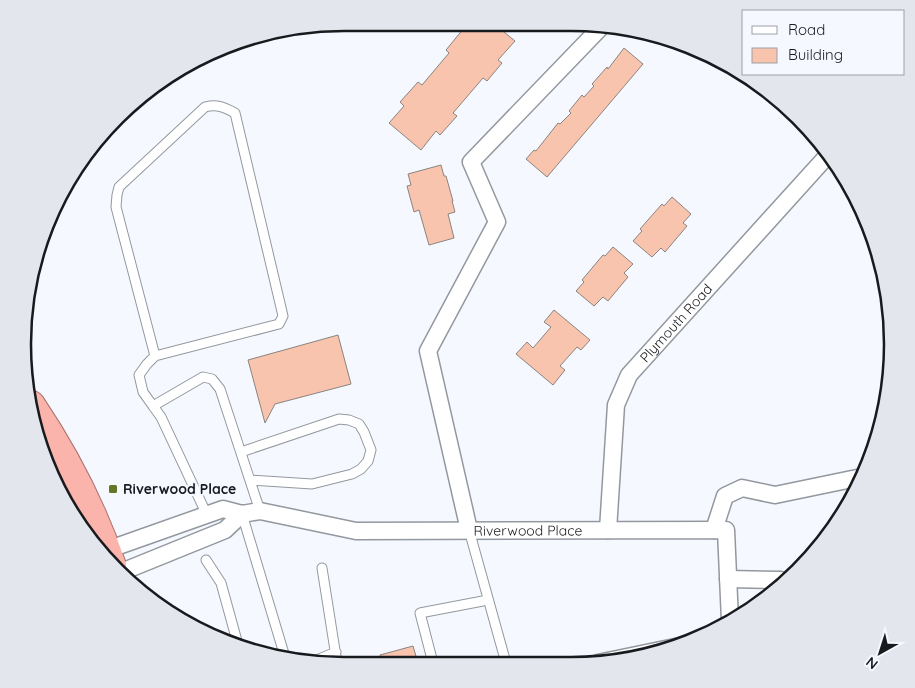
<svg xmlns="http://www.w3.org/2000/svg" width="915" height="688" font-family="Quicksand,sans-serif">
	<style>
		.building { fill: #f8c4ad; stroke: #8b837f }
		.lines { fill: none; stroke-linecap: round; stroke-linejoin: round }
		.service-casing { stroke: #93989f; stroke-width: 11 }
		.minor-casing { stroke: #93989f; stroke-width: 19 }
		.trunk-casing { stroke: #aa726d; stroke-width: 30 }
		.service { stroke: #fff; stroke-width: 9 }
		.minor { stroke: #fff; stroke-width: 16 }
		.trunk { stroke: #fab4ac; stroke-width: 28 }
		.poi-dot { fill: #647726; stroke: #f5f9ff; stroke-width: 2 }
		.labels { text-anchor: middle; dominant-baseline: central; stroke-width: 4.5; stroke-linejoin: round; paint-order: stroke }
		.street-label { font-size: 14px; fill: #181a1d; stroke: #f5f9ff }
		.poi-label { font-size: 14px; font-weight: bold; fill: #181a1d; stroke: #f5f9ff; text-anchor: start }
		.rim { fill: none; stroke: #181a1d; stroke-width: 2.5 }
	</style>
	<rect width="100%" height="100%" fill="#f5f9ff"/>
	<path class="building" d="M476,23H493L515,41L498,60L502,63L487,81L483,78L453,113L457,116L440,135L436,131L421,150L389,123L404,106L400,102L418,82L422,85L449,53L446,50L464,28L468,32Z
		M624,48L643,64L547,177L526,159L534,150L536,151L558,123L560,124L571,113L569,111L582,95L584,97L594,86L592,84L607,67L608,69Z
		M441,165L444,176H446L453,201H452L455,212L448,214L454,238L429,245L419,210L414,212L407,186L411,185L408,174Z
		M672,197L691,214L683,223L687,226L665,252L661,248L652,257L633,241L642,231L640,229L662,204L664,206Z
		M613,247L633,264L624,273L628,277L608,301L603,297L594,306L576,291L584,282L582,280L603,255L605,256Z
		M554,310L590,340L581,350L577,347L560,366L565,370L553,385L516,354L527,342L533,348L551,327L544,322Z
		M338,335L351,384L275,404L265,423L248,360Z
		M413,646L418,663H382L380,655Z"/>
	<g class="lines">
		<g class="service-casing">
			<path id="service" d="M153,406L143,392L139,375L147,364L155,356L279,324L283,316L235,113C224,107 217,104 205,107L119,187L117,195L116,207L155,356
				M241,452L339,419L349,420L359,424L364,432L371,450L368,461L361,469L352,474L312,484L250,480
				M242,514L285,657
				M207,515L161,417L153,406L203,377L212,379L220,389L260,511
				M469,530L506,663
				M206,560L221,583L237,641
				M322,568L337,663
				M309,663L336,652
				M433,663L420,613L488,600"/>
		</g>
		<g class="minor-casing">
			<g id="minor">
				<path d="M469,530L428,351L497,222L471,162L603,25"/>
				<path id="s1" d="M608,530L616,405L629,375L828,155"/>
				<path d="M714,530L725,496L742,488L775,495L857,478"/>
				<path id="s2" d="M107,550L223,509L242,514L260,511L356,531L726,530L730,621"/>
				<path d="M119,573L225,530L242,514"/>
				<path d="M728,579L781,580"/>
				<path d="M598,663L680,646"/>
			</g>
		</g>
		<g class="trunk-casing">
			<path id="trunk" d="M31,405C64,454 93,510 112,566"/>
		</g>
		<use href="#service" class="service"/>
		<use href="#minor" class="minor"/>
		<use href="#trunk" class="trunk"/>
	</g>
	<rect class="poi-dot" x="108" y="484" width="10" height="10" rx="2.5"/>
	<g class="labels">
		<g class="street-label">
			<text stroke="none"><textPath href="#s1" startOffset="228">Plymouth Road</textPath></text>
			<text stroke="none"><textPath href="#s2" startOffset="431">Riverwood Place</textPath></text>
		</g>
		<g class="poi-label">
			<text x="123" y="489">Riverwood Place</text>
		</g>
	</g>
	<path d="M0 0H915V688H0ZM344 31H571A313 313 0 0 1 884 344V344A313 313 0 0 1 571 657H344A313 313 0 0 1 31 344V344A313 313 0 0 1 344 31Z" fill="#e3e7ed" fill-rule="evenodd"/>
	<path class="rim" d="M344 31H571A313 313 0 0 1 884 344V344A313 313 0 0 1 571 657H344A313 313 0 0 1 31 344V344A313 313 0 0 1 344 31Z"/>
	<rect x="742" y="10" width="162" height="65" fill="#f5f9ff" stroke="#9da0a5"/>
	<rect x="752" y="26" width="25" height="8" fill="#ffffff" stroke="#9da0a5"/>
	<text x="788" y="35" font-size="15" fill="#181a1d">Road</text>
	<rect x="752" y="48" width="25" height="15" fill="#f8c4ad" stroke="#9da0a5"/>
	<text x="788" y="60" font-size="15" fill="#181a1d">Building</text>
	<g transform="translate(880 653) rotate(219)" stroke="#f5f9ff" stroke-width="4" paint-order="stroke">
	<path d="M0-4L9 19L0 12L-9 19Z" fill="#181a1d"/>
	<text y="-8" font-size="14" font-weight="bold" text-anchor="middle" fill="#181a1d">N</text>
	</g>
</svg>
